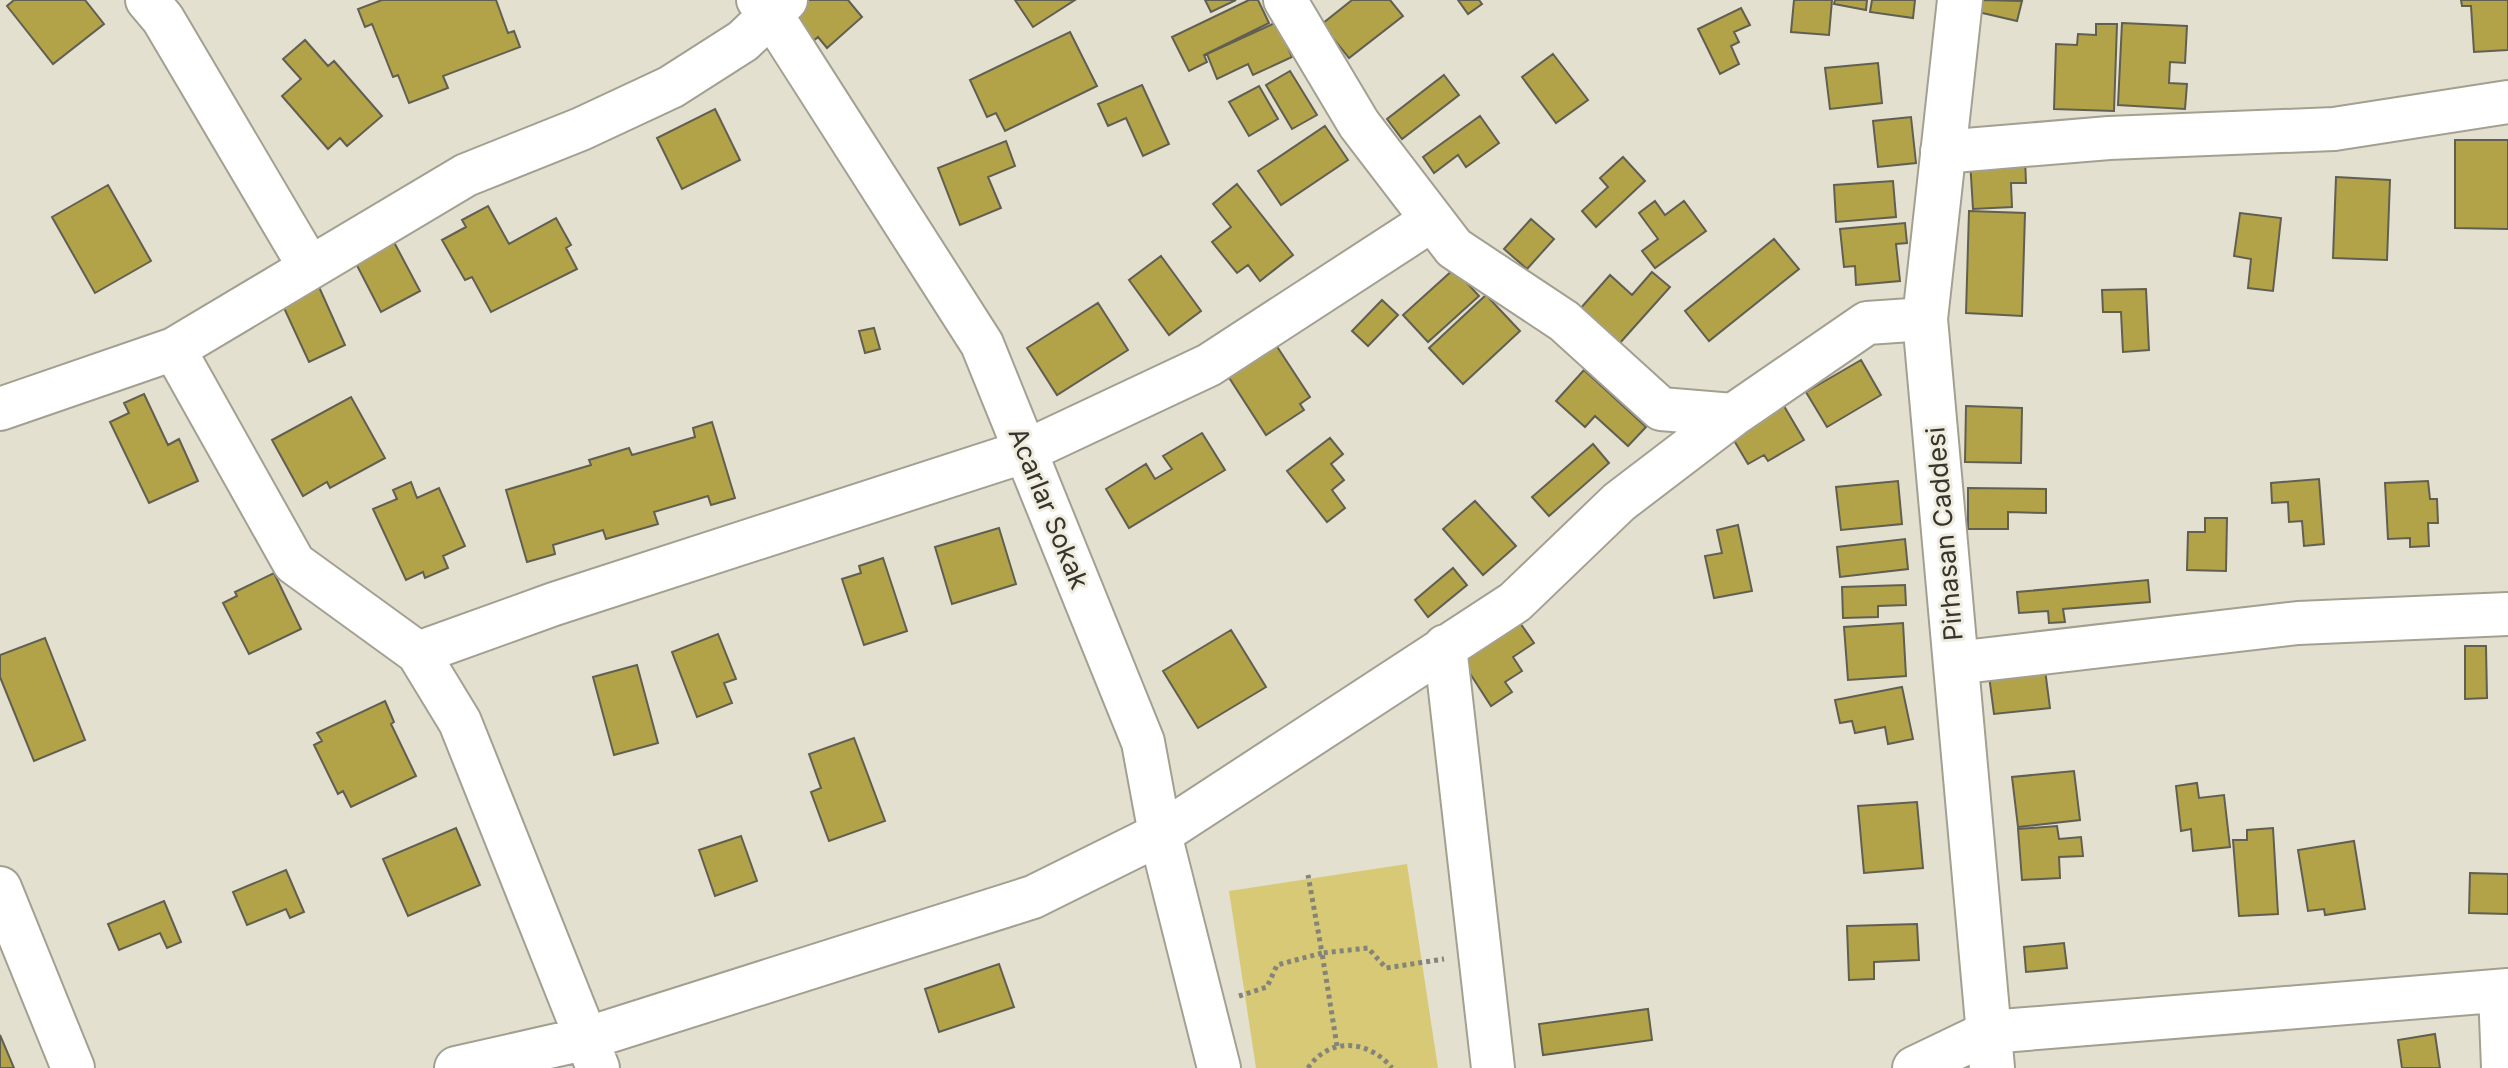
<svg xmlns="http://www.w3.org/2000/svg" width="2508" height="1068" font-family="Inter,sans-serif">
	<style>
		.green { fill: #d8c976 }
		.building { fill: #b3a348; stroke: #615f51; stroke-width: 2 }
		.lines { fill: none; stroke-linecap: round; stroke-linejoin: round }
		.street-casing { stroke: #a3a091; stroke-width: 46 }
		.secondary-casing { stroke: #a3a091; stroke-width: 48 }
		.path { stroke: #858479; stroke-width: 5; stroke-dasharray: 4 4; stroke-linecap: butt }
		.street { stroke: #fff; stroke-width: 42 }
		.secondary { stroke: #fff; stroke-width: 44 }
		.labels { text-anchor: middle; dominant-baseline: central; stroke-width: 6; stroke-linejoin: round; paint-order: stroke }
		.street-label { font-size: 26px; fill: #35342e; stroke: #f0edde }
	</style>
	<rect width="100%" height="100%" fill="#e3e0d0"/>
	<path class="green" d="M1407,864L1438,1068H1256L1229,891Z"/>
	<path class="building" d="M14,0H85L104,24L53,64L7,6Z
		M382,0H496L508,33L514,31L520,47L443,76L448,88L409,103L398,75L393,77L372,24L365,27L358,9Z
		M797,0H848L862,17L827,48L818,37L804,49L777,17Z
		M1015,0H1075L1033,27Z
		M1205,0H1236L1211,12Z
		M1249,0H1258L1269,23L1204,55L1207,62L1189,71L1172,37Z
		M1352,0H1390L1403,16L1349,58L1322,24Z
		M1458,0H1479L1482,4L1468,14Z
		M1794,0H1832L1829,35L1791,32Z
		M1835,0H1867L1866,10L1834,4Z
		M1872,0H1915L1913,18L1870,12Z
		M1981,0L2022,1L2017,21L1978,12Z
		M2461,0H2508V50L2474,52L2471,6H2462Z
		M1741,8L1750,25L1734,32L1739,42L1731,46L1739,64L1720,74L1698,29Z
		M1277,22L1292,57L1253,75L1248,64L1217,79L1207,54Z
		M2122,23L2187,26L2185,63L2170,62L2169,83L2187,84L2185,109L2118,105Z
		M2096,24H2117L2114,111L2054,109L2056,44L2077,45L2078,34L2096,35Z
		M1070,32L1097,86L1005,131L996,113L987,117L970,80Z
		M305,40L328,66L334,61L382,116L347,146L340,138L328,149L282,96L301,79L283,59Z
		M1553,54L1588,100L1556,123L1522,77Z
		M1878,63L1882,103L1830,109L1825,68Z
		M1290,71L1317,115L1292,129L1266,85Z
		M1444,75L1459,95L1402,139L1387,119Z
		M1142,85L1169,144L1143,156L1126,118L1108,126L1098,104Z
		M1259,86L1278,119L1249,136L1229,102Z
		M715,109L740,160L682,189L657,138Z
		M1480,116L1499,143L1466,167L1458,155L1434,173L1423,157Z
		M1911,117L1916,163L1878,167L1873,121Z
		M1325,126L1348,160L1281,205L1258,171Z
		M2455,140H2508V229L2455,228Z
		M1006,141L1015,166L988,177L1001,208L960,225L938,168Z
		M1623,157L1645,181L1596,227L1582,211L1608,187L1600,178Z
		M2025,158L2026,183H2011L2012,207L1973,209L1970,160Z
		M2336,177L2390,180L2387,260L2333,258Z
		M1893,181L1896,217L1836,222L1834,185Z
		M1237,184L1293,255L1260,281L1248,265L1237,273L1212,242L1231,227L1213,204Z
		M108,185L151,261L95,293L52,217Z
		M1655,201L1665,215L1684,201L1706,231L1655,268L1642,251L1658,239L1639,213Z
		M488,206L509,244L556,218L571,245L566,248L577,269L491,312L472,277L465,280L442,240L466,227L462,220Z
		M1969,211L2025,213L2022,316L1966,313Z
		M2240,213L2281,218L2273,291L2248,288L2251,259L2234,256Z
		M1531,219L1554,239L1527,269L1504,249Z
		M1905,223L1907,243L1896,244L1900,281L1856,285L1855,266L1844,267L1840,229Z
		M387,229L420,291L381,312L349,250Z
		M1774,239L1799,269L1709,341L1685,311Z
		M1161,256L1201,311L1169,335L1129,280Z
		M1454,269L1479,296L1428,342L1403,315Z
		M1652,272L1670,287L1619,344L1580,309L1610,275L1632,295Z
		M315,278L345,345L309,362L278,295Z
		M2146,289L2149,350L2123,352L2121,312H2103L2102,290Z
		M1486,295L1520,331L1463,384L1429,348Z
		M1382,300L1398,315L1368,346L1352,331Z
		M1098,303L1128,350L1057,395L1027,348Z
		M874,328L880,349L865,353L859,331Z
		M1276,345L1310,397L1300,404L1304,410L1266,435L1228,376Z
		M1861,360L1881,395L1827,427L1806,392Z
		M1584,370L1646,427L1628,446L1595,416L1585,427L1556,401Z
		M144,394L168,445L179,439L198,481L149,503L110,422L129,413L124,403Z
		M351,397L385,458L330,488L327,482L303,496L272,440Z
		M1781,401L1804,440L1768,461L1764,455L1748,464L1729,432Z
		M1966,406L2022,408L2021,463L1965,462Z
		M712,422L735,498L711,505L708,496L654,512L658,524L606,539L603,530L553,545L555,554L527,562L506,490L591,465L589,460L629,448L632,455L695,437L693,428Z
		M1202,433L1225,470L1129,528L1106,489L1146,464L1155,479L1172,469L1163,456Z
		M1330,438L1343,454L1331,464L1344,480L1332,490L1345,508L1327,522L1287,471Z
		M1593,444L1609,463L1549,516L1532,497Z
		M2319,479L2324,544L2304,546L2302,521L2289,522L2288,502L2272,503L2271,483Z
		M1898,481L1902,524L1841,530L1836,487Z
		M2428,481L2430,499H2437L2438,523H2428L2429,546L2410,547V538L2388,539L2385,483Z
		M411,482L417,498L439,488L465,546L443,556L448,568L425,578L423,572L406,580L373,509L397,499L393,490Z
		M1968,488L2046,489V513L2008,512V529H1968Z
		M1475,501L1516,546L1483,575L1443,529Z
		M2205,518H2227L2226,571L2187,570L2188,532H2205Z
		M1738,525L1752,591L1714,598L1705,556L1722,553L1717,530Z
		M999,528L1016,584L952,604L935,547Z
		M1905,539L1908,569L1840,577L1837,547Z
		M883,558L907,631L864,645L842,579L861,573L859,566Z
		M1453,568L1467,585L1428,617L1415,600Z
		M274,573L301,629L249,654L223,603L237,596L235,592Z
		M2148,580L2150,602L2063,609L2065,622L2049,623L2048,611L2019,613L2017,592Z
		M1905,585L1906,605L1878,606V617L1843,618L1842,587Z
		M1518,620L1534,643L1513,657L1522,671L1505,682L1512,692L1491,706L1460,658Z
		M1903,623L1906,676L1848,680L1844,627Z
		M1231,630L1266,687L1198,728L1163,671Z
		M718,634L736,679L724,683L732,703L697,717L672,652Z
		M45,638L85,740L34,761L0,677V655Z
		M2465,646H2486L2487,698L2465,699Z
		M2044,662L2050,708L1994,714L1988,668Z
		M637,665L658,743L614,755L593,677Z
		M1902,687L1913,739L1888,744L1885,727L1855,733L1852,721L1840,723L1835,700Z
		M385,701L394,722L391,724L416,776L351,807L343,791L338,794L314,745L322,741L317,733Z
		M854,738L885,821L829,841L811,792L821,788L809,754Z
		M2074,771L2080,820L2018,827L2012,777Z
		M2197,783L2199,798L2224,795L2230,847L2193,851L2191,829L2181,831L2176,786Z
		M1917,802L1923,868L1864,873L1858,806Z
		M2057,826L2059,839L2081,837L2083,856L2059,857L2060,878L2022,880L2018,829Z
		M456,828L480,885L408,916L383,859Z
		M2273,828L2278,914L2239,916L2233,840H2247V830Z
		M741,836L757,881L715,896L699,850Z
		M2354,841L2365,909L2325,915L2324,909L2308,911L2298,850Z
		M286,870L304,912L290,918L286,909L247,925L233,892Z
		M2470,873L2508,874V914L2469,913Z
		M164,901L181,942L167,948L160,933L119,950L108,924Z
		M1917,924L1919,960L1874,962V979L1849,980L1847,926Z
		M2064,943L2067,968L2026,972L2024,947Z
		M999,964L1014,1007L939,1032L925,989Z
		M1648,1009L1652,1040L1543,1055L1539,1024Z
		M2435,1034L2440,1068H2402L2398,1040Z
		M0,1035L14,1068H0Z"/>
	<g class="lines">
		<g class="street-casing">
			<path id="street" d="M147,0L163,19L310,268
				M758,0L771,14L982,344L1143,742L1160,834L1219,1068
				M1285,0L1359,124L1454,248L1564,321L1661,409L1733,415L1867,323L1925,319
				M1942,152L2109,138L2334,129L2508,102
				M174,349L294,563L418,653L460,722L598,1068
				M0,409L174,349L466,175L581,129L671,87L743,41L786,0
				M1445,646L1493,1068
				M418,653L554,604L1026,451L1209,365L1432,220
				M1955,663L2298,623L2508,614
				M0,888L73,1068
				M2500,991L2503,1068
				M456,1068L588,1038L1033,897L1160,834L1515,602L1619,502L1733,415
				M1914,1068L1989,1032L2508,990"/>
		</g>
		<g class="secondary-casing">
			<path id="secondary" d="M1960,0L1925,319L1992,1068"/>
		</g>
		<path class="path" d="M1239,996L1267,987L1277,965L1322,953L1308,875
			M1337,1046L1322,953L1368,948L1386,968L1444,959
			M1308,1068C1330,1036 1369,1040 1392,1068"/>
		<use href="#street" class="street"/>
		<use href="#secondary" class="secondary"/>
	</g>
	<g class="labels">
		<g class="street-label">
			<text transform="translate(1049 508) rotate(68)">Acarlar Sokak</text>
			<text transform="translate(1944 534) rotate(-95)">Pirhasan Caddesi</text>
		</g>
	</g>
</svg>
